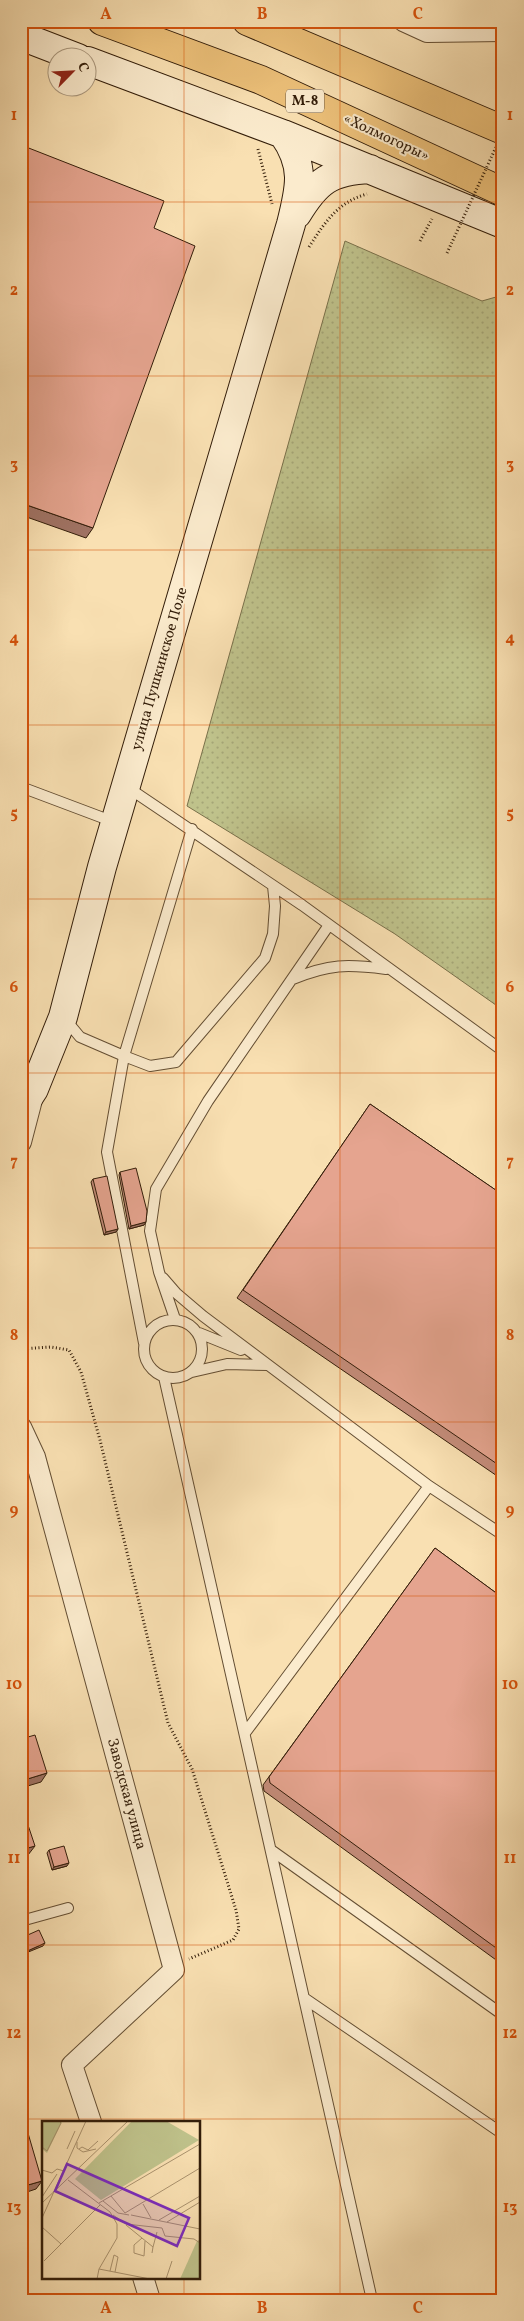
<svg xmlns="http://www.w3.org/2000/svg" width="524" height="2321" font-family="Vollkorn,serif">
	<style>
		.grass { fill: url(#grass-dots); stroke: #79704a }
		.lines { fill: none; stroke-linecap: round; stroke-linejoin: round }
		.service-casing { stroke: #644e33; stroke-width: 12 }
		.minor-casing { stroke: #644e33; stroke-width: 22 }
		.secondary-casing { stroke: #331d09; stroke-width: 30 }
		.trunk-casing { stroke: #331d09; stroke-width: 30 }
		.path { stroke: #331d09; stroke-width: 3; stroke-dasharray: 1 2.5; stroke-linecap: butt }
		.service { stroke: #fbebcd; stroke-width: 10 }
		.minor { stroke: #fbebcd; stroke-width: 20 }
		.secondary { stroke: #fbebcd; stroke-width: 28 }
		.trunk { stroke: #ecc079; stroke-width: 28 }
		.path-bridge { stroke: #331d09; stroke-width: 3; stroke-dasharray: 1 2.5; stroke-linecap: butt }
		.wall { fill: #c58d7b; stroke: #331d09 }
		.shaded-wall { fill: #a07364; stroke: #331d09 }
		.building { fill: #e5a48f; stroke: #331d09 }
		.grid { fill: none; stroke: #d6530c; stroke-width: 1; stroke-opacity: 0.55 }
		.labels { text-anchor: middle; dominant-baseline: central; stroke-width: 4; stroke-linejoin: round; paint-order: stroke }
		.shield { fill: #fbebcd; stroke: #6f5b44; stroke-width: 1 }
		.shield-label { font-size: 14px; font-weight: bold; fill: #331d09 }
		.street-label { font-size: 15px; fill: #331d09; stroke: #fbebcd }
		.inset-road { fill: none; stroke: #aa926e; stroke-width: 1 }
		.view { fill: #7b2cbf; fill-opacity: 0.15; stroke: #7b2cbf; stroke-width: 2.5 }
		.inset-edge { fill: none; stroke: #331d09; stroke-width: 2.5 }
		.neatline { fill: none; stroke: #d6530c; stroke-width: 2 }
		.grid-label { font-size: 16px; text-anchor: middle; font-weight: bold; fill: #d6530c }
	</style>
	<defs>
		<pattern id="grass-dots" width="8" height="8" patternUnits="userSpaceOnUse" patternTransform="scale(1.25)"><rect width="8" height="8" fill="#bfc28b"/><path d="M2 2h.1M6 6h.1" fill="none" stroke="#a5a677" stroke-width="1.8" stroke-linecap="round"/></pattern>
	</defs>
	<rect width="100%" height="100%" fill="#f9e0b2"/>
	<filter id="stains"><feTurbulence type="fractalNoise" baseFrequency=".004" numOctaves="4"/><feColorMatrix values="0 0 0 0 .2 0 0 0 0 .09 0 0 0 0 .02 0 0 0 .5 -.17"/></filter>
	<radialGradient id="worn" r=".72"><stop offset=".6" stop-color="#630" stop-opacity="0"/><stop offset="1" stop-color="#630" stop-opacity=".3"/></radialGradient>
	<path class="grass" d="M345,241L482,301L503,295V1010L395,934L187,806Z"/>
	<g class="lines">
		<g class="service-casing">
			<path id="service" d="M21,787L114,822
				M127,787L302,905L503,1051
				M293,979C329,964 347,964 386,969
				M65,1019L80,1037L124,1056L150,1066L176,1062L265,958L273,934L275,906L273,886
				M163,1278L176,1293L203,1316L429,1486L503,1535
				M175,1319L159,1272L150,1231L156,1189L208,1101L329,925
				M144 1349a29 29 0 1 1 58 0a29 29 0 1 1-58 0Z
				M199,1333L241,1350
				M144,1343L107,1152L124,1056L192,829
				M192,1372L227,1364L268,1365
				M164,1377L372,2300
				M245,1733L429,1486
				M271,1850L503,2015
				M21,1921L68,1908
				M304,1998L503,2134"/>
		</g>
		<g class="minor-casing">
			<path id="minor" d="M403,21L427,32L503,31
				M21,1142L33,1096
				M21,1427L35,1457L174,1970L72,2065L91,2122
				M143,2277L150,2300"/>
		</g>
		<g class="secondary-casing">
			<path id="secondary" d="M21,36L78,58
				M88,61L283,134L503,224
				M297,214C317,181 330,171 370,169
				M21,1109L34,1089L63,1017L102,867L291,224C300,188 306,166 283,134"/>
		</g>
		<g class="trunk-casing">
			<path id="trunk" d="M102,21L261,80L503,192
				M247,21L503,130"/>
		</g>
		<path class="path" d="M498,67H503
			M258,149L272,204
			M420,241L432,219
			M309,247C325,222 338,202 367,194
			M21,1349L51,1347L69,1350L81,1372L100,1440L168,1723L192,1769L236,1910L239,1929L233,1940L189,1959"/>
		<use href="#service" class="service"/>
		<use href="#minor" class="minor"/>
		<use href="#secondary" class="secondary"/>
		<use href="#trunk" class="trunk"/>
		<path class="path-bridge" d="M447,253L503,132"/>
	</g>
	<path class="wall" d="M370,1104L503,1195V1480L237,1298Z
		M120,1172L144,1225L129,1229L119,1175Z
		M93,1179L118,1229L116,1232L104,1235L91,1182Z
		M435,1548L503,1598V1965L264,1791L263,1785Z
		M49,1850L67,1866L52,1870L47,1853Z"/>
	<path class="shaded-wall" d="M21,503L93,528L86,538L21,515Z
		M146,1222L144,1225L129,1229L131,1226Z
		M118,1229L116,1232L104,1235L106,1232Z
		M47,1773L41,1782L21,1788V1781Z
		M35,1846L28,1855L21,1857V1850Z
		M69,1863L67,1866L52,1870L54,1867Z
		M45,1943L43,1946L21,1955L23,1953Z
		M42,2181L36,2189L21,2194V2187Z"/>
	<path class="building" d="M21,145L164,201L154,228L195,246L93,528L21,503Z
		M370,1104L503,1195V1468L243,1290Z
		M136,1168L147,1211L146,1222L131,1226L120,1172Z
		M107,1176L118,1229L106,1232L93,1179Z
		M435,1548L503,1598V1953L270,1783L269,1777Z
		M35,1735L47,1773L21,1781V1739Z
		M21,1804L35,1846L21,1850Z
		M64,1846L69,1863L54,1867L49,1850Z
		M39,1930L45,1943L23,1953L21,1950V1938Z
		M23,2116L42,2181L21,2187V2117Z"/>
	<path class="grid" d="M184,21V2122M340,21V2300M21,202H503M21,376H503M21,550H503M21,725H503M21,899H503M21,1073H503M21,1248H503M21,1422H503M21,1596H503M21,1771H503M21,1945H503M21,2119H503M184,2277V2300"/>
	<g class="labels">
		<rect class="shield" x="286" y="89.5" width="38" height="23" rx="4"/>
		<g class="shield-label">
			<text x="305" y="101">М-8</text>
		</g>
		<g class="street-label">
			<text transform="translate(386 138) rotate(25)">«Холмогоры»</text>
			<text transform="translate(160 669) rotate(-74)">улица Пушкинское Поле</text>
			<text transform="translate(126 1794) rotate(75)">Заводская улица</text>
		</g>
	</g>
	<g transform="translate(42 2121)">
		<rect width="158" height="158" fill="#f9e0b2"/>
		<path d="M90,0H124L157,19L59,79L33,58Z" fill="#bfc28b"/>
		<path d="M157,119V157L138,158L155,120Z" fill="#bfc28b"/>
		<path d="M0,0L20,1L5,32L0,28Z" fill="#bfc28b"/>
		<path class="inset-road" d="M35,21V27L41,31L54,28M0,26L5,30L19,2L17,0M25,28L33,10M37,28L40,26L46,29L56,20M0,49L10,52L15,48L22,50M26,59L68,91L75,103V117L57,148L55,158M69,75L83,92M0,76L15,53M61,80L76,92L87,94M0,82L86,0M57,82L158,23M101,83L109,97M83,92L158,47M71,94L84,103L120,107L123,115L152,118L158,122M89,94L158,108M0,97L44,0M117,99L158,75M125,101L158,81M84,104L111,126L110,132M0,106L19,123L58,84M100,117L92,124V132L102,135L103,120M111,126L115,111M2,140L19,123M57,148L108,158M68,150L72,134L76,136L73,151M124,158L130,140"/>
		<path class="view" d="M25,43L147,97L135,125L13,70Z"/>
		<rect width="158" height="158" class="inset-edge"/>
	</g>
	<rect width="524" height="2321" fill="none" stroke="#f9e0b2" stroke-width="55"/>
	<g transform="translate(72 72) rotate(66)"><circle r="24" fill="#fbebcd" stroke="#ab997f"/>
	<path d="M0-4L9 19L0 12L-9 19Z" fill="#8f2418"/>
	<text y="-8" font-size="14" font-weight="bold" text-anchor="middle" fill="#331d09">С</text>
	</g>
	<rect x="28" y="28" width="468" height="2266" class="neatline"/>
	<g class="grid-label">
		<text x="106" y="19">A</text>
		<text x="262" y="19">B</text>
		<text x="418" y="19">C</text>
		<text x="14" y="120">1</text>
		<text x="510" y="120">1</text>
		<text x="14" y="295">2</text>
		<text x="510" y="295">2</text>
		<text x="14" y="469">3</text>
		<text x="510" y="469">3</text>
		<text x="14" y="643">4</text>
		<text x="510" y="643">4</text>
		<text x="14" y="818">5</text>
		<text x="510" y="818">5</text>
		<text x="14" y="992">6</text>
		<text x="510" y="992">6</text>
		<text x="14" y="1166">7</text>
		<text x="510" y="1166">7</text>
		<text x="14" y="1340">8</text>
		<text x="510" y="1340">8</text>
		<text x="14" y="1515">9</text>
		<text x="510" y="1515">9</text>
		<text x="14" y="1689">10</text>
		<text x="510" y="1689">10</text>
		<text x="14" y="1863">11</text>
		<text x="510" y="1863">11</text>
		<text x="14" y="2038">12</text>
		<text x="510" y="2038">12</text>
		<text x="14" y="2212">13</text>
		<text x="510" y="2212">13</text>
		<text x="106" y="2313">A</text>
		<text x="262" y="2313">B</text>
		<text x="418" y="2313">C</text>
	</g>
	<rect width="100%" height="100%" filter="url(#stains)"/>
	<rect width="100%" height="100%" fill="url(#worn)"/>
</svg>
